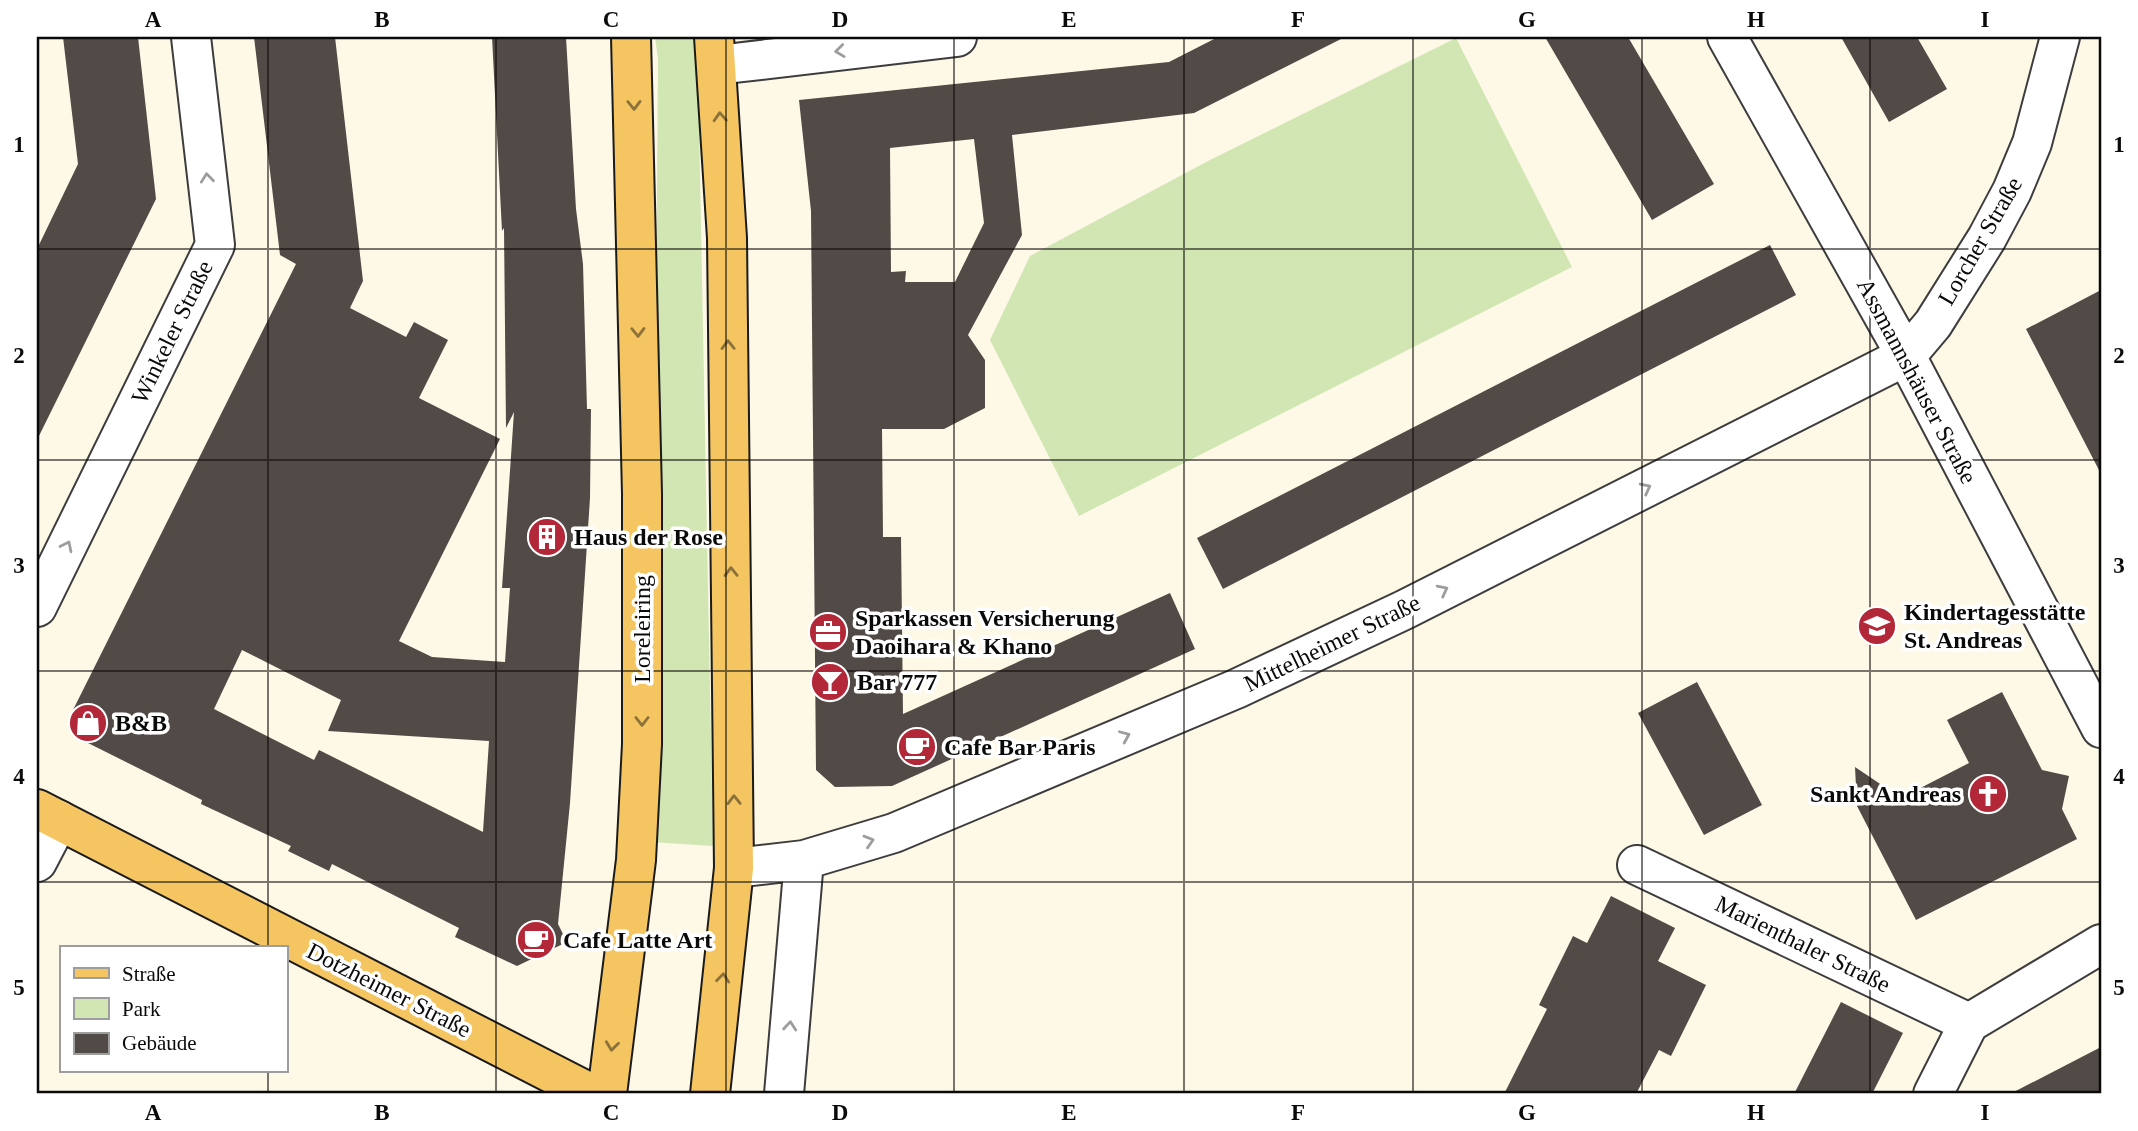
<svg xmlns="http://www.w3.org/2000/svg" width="2138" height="1131" font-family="Georgia,serif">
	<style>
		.green { fill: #d1e6b3 }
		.building { fill: #524a46; fill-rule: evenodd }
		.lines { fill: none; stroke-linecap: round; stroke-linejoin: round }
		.minor-casing { stroke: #3d3d3d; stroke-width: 42 }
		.major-casing { stroke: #1b1b1b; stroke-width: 42 }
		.minor { stroke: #fff; stroke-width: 38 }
		.major { stroke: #f4c561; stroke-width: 38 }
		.oneway { stroke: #9d9d9d }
		.oneway2 { stroke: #8b713a }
		.grid { fill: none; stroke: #0a0a0a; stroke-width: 2; stroke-opacity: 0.55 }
		.labels { text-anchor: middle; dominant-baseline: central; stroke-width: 7; stroke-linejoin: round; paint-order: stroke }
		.street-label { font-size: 24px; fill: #0a0a0a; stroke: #fff }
		.poi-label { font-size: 24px; font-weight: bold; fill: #0a0a0a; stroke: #fff; text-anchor: start }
		.neatline { fill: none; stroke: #0a0a0a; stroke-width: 2.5 }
		.grid-label { font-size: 23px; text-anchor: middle; font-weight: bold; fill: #0a0a0a }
	</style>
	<rect width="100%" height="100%" fill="#fef8e7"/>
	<path class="green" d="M655,37H694L698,73L713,846L652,842L658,59Z
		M1456,38L1572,267L1079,516L990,340L1030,256L1208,161Z"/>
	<path class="building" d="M63,37H138L156,199L37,440V249L78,164Z
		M254,37H335L363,281L350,308L406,337L414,322L448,340L419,398L500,439L399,641L432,657L505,662L510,588H502L514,412L506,428L504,228L502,231L492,37H566L576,209L583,264L587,409H591L590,498L570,803L558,924L567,942L517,966L455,937L459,928L332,864L329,871L288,851L291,846L201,804L202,800L80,739L72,712L296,264L280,255ZM242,650L341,700L328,731L489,741L483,832L319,750L314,760L214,709Z
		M1218,37H1345L1194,113L1012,135L1022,235L968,335L985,360V408L944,429H882L883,537H901L903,714L1170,593L1195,649L892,786L835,787L816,770L811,211L799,100L1169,62ZM974,139L984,223L955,282H905L906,271L891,272L890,148Z
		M1545,37H1628L1714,184L1652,220Z
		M1841,37H1917L1947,89L1889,122Z
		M1770,245L1796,295L1223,589L1197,538Z
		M2101,290V474L2026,329Z
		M1697,682L1762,805L1704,835L1638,713Z
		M2002,692L2042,770L2069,776L2062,809L2077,839L1916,920L1857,806L1855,767L1901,798L1969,763L1947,720Z
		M1611,896L1675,928L1658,961L1706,985L1671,1056L1659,1050L1636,1094H1504L1547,1009L1539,1005L1573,936L1587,943Z
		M1841,1002L1903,1033L1872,1094H1794Z
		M2101,1047V1094H2010Z"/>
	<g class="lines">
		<g class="minor-casing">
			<path id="minor" d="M1727,37L1906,356L2101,728
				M717,65L957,37
				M37,607L215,245L191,37
				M37,862L59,820
				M1637,865L1969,1023
				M734,868L804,860L894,833L1236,689L1404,610L1906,356L1933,324L1987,238L2012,191L2032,143L2060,37
				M784,1094L804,860
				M1933,1094L1969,1023L2101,944"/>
		</g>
		<g class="major-casing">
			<path id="major" d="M37,809L592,1094
				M607,1094L636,860L642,744V494L631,37
				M710,1094L734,868L727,238L714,37"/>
		</g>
		<use href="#minor" class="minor"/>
		<use href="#major" class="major"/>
	</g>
	<defs><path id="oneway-chevron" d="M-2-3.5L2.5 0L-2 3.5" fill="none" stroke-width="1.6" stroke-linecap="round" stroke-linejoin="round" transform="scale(1.75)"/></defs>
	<g class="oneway">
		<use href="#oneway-chevron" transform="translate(840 51) rotate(173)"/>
		<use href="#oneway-chevron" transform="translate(207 178) rotate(-96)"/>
		<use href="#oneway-chevron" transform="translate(1646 488) rotate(-27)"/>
		<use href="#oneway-chevron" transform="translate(67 546) rotate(-64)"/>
		<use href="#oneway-chevron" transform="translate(1443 590) rotate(-27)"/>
		<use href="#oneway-chevron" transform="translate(1125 736) rotate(-23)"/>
		<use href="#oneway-chevron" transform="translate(869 841) rotate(-17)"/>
		<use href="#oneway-chevron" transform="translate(790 1026) rotate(-85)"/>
	</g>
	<g class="oneway2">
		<use href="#oneway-chevron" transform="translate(634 105) rotate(89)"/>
		<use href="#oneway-chevron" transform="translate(720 117) rotate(-93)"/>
		<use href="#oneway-chevron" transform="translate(638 332) rotate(89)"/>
		<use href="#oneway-chevron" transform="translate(728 345) rotate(-91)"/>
		<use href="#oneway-chevron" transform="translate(731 572) rotate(-91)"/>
		<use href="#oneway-chevron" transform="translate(642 721) rotate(90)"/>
		<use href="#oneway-chevron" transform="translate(734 800) rotate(-91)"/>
		<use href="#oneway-chevron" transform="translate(723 978) rotate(-84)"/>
		<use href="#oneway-chevron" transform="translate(612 1046) rotate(97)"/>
	</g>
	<path class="grid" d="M268,37V947M496,37V1094M726,37V1094M954,37V1094M1184,37V1094M1413,37V1094M1642,37V1094M1870,37V1094M37,249H2101M37,460H2101M37,671H2101M37,882H2101M268,1070V1094"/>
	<defs>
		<g id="building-disc" transform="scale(2.0125)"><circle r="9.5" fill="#b32839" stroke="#fff"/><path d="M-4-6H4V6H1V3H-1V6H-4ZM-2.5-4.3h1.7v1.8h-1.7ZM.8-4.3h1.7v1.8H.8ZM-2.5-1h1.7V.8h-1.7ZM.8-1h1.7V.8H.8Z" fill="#fff"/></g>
		<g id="school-disc" transform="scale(2.0125)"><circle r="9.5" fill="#b32839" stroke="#fff"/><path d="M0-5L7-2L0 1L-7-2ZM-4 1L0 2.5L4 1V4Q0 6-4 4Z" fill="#fff"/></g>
		<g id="office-disc" transform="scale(2.0125)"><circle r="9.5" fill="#b32839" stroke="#fff"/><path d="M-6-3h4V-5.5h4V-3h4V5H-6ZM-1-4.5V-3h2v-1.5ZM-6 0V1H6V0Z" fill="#fff"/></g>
		<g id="bar-disc" transform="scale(2.0125)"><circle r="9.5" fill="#b32839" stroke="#fff"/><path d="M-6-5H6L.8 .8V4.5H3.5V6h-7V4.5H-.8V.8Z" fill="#fff"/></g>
		<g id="shop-disc" transform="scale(2.0125)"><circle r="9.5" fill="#b32839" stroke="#fff"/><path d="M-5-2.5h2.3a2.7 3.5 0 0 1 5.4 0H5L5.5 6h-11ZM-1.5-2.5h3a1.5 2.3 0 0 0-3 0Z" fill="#fff"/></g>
		<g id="cafe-disc" transform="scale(2.0125)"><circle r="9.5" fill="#b32839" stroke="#fff"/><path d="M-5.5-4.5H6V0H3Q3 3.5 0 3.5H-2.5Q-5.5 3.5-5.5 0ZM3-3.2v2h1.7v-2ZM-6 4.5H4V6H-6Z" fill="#fff"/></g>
		<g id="church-disc" transform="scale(2.0125)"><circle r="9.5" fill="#b32839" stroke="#fff"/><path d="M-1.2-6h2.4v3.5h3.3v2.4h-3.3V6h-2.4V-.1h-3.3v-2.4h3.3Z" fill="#fff"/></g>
	</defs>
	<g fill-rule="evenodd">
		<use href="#building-disc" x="547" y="537"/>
		<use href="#school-disc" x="1877" y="626"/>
		<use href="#office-disc" x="828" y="632"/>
		<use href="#bar-disc" x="830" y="682"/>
		<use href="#shop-disc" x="88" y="723"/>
		<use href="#cafe-disc" x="917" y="747"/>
		<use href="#church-disc" x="1988" y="794"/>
		<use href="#cafe-disc" x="536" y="940"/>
	</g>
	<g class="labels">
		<g class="street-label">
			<text transform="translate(1980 241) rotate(-60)">Lorcher Straße</text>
			<text transform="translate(172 332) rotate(-64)">Winkeler Straße</text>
			<text transform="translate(1917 381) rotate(62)">Assmannshäuser Straße</text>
			<text transform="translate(642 629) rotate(-90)">Loreleiring</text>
			<text transform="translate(1332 643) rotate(-26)">Mittelheimer Straße</text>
			<text transform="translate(1803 944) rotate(26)">Marienthaler Straße</text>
			<text transform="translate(389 990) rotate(27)">Dotzheimer Straße</text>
		</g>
		<g class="poi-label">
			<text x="574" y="537">Haus der Rose</text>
			<text x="1904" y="612">Kindertagesstätte<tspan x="1904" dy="28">St. Andreas</tspan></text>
			<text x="855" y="618">Sparkassen Versicherung<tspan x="855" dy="28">Daoihara &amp; Khano</tspan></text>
			<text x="857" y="682">Bar 777</text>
			<text x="115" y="723">B&amp;B</text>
			<text x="944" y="747">Cafe Bar Paris</text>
			<text x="1961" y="794" text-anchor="end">Sankt Andreas</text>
			<text x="563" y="940">Cafe Latte Art</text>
		</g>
	</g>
	<rect width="2138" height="1131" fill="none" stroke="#ffffff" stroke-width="77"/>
	<rect x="60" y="946" width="228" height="126" fill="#ffffff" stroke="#9d9d9d" stroke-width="2"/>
	<rect x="74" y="968" width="35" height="10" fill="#f4c561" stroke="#9d9d9d" stroke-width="2"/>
	<text x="122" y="981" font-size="21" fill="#0a0a0a">Straße</text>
	<rect x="74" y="998" width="35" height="21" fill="#d1e6b3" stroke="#9d9d9d" stroke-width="2"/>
	<text x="122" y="1016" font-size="21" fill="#0a0a0a">Park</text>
	<rect x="74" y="1033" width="35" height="21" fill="#524a46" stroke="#9d9d9d" stroke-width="2"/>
	<text x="122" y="1050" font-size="21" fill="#0a0a0a">Gebäude</text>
	<rect x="38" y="38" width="2062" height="1054" class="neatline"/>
	<g class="grid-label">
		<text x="153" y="27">A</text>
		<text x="382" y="27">B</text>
		<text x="611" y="27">C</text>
		<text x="840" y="27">D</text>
		<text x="1069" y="27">E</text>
		<text x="1298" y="27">F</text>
		<text x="1527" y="27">G</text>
		<text x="1756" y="27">H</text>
		<text x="1985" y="27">I</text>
		<text x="19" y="152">1</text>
		<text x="2119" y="152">1</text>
		<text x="19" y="363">2</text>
		<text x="2119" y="363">2</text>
		<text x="19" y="573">3</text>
		<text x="2119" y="573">3</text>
		<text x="19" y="784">4</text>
		<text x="2119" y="784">4</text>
		<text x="19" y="995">5</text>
		<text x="2119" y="995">5</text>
		<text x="153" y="1120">A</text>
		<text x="382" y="1120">B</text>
		<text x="611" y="1120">C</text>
		<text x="840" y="1120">D</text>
		<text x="1069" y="1120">E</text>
		<text x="1298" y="1120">F</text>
		<text x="1527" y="1120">G</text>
		<text x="1756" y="1120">H</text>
		<text x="1985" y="1120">I</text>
	</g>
</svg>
